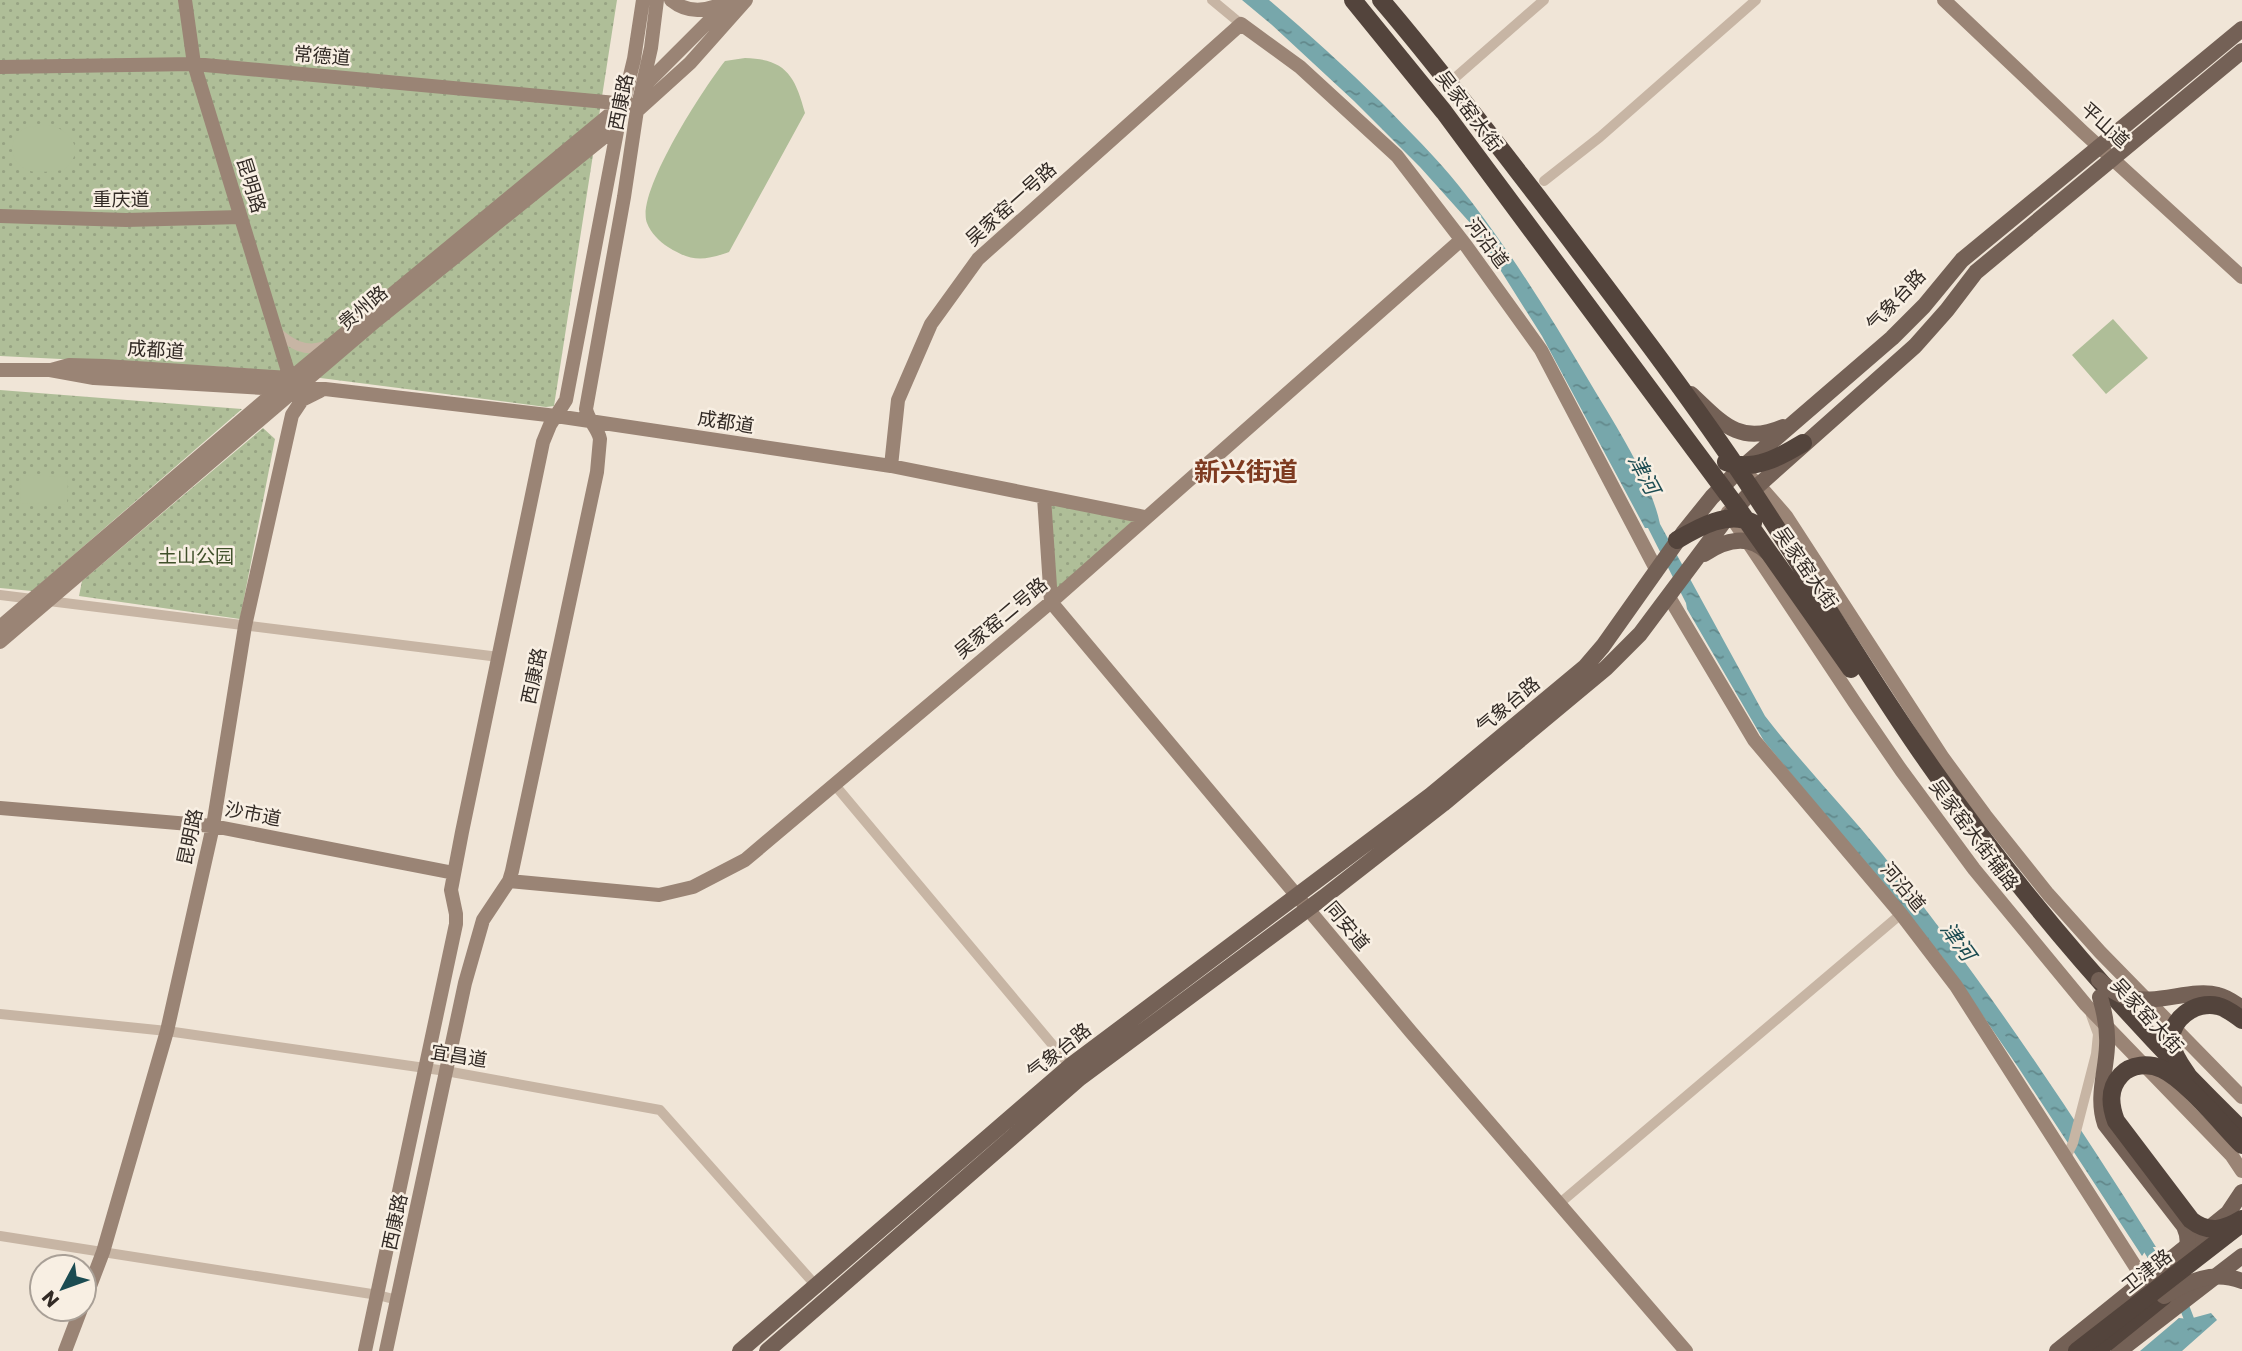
<svg xmlns="http://www.w3.org/2000/svg" width="2242" height="1351" font-family="Poppins,'Noto Sans SC',sans-serif">
	<style>
		.park { fill: url(#park-dots) }
		.pitch { fill: #afbe98 }
		.water { fill: url(#water-ripples) }
		.lines { fill: none; stroke-linecap: round; stroke-linejoin: round }
		.canal { stroke: #77a7ab; stroke-width: 10 }
		.street { stroke: #c7b5a4; stroke-width: 10 }
		.secondary { stroke: #9a8475; stroke-width: 14 }
		.primary { stroke: #746156; stroke-width: 16 }
		.highway { stroke: #53443c; stroke-width: 18 }
		.primary-bridge { stroke: #746156; stroke-width: 16 }
		.highway-bridge { stroke: #53443c; stroke-width: 18 }
		.labels { text-anchor: middle; dominant-baseline: central; stroke-width: 5; stroke-linejoin: round; paint-order: stroke }
		.street-label { font-size: 19px; fill: #322a25; stroke: #f8efe3 }
		.park-label { font-size: 19px; fill: #40502a; stroke: #f8efe3 }
		.water-label { font-size: 21px; font-style: italic; fill: #1c4c52; stroke: #f8efe3 }
		.district-label { font-size: 26px; font-weight: bold; fill: #7e3b21; stroke: #f8efe3 }
	</style>
	<defs>
		<pattern id="park-dots" width="8" height="8" patternUnits="userSpaceOnUse" patternTransform="scale(1.75)"><rect width="8" height="8" fill="#afbe98"/><path d="M2 2h.1M6 6h.1" fill="none" stroke="#97a383" stroke-width="1.8" stroke-linecap="round"/></pattern>
		<pattern id="water-ripples" width="26" height="14" patternUnits="userSpaceOnUse" patternTransform="scale(1.75)"><rect width="26" height="14" fill="#77a7ab"/><path d="M2 4q2-2 4 0t4 0M15 11q2-2 4 0t4 0" fill="none" stroke="#62888b"/></pattern>
	</defs>
	<rect width="100%" height="100%" fill="#f0e5d7"/>
	<path class="park" d="M0,0H617L554,406L546,407L243,368L0,356Z
		M0,390L242,409L32,591L0,588Z
		M263,428L275,439L240,619L79,596L82,581Z
		M1043,501L1145,523L1051,606Z"/>
	<path class="pitch" d="M745,58C786,59 795,76 805,113L729,252C703,261 692,262 668,247C659,241 651,233 647,223C635,193 705,86 725,61Z
		M54,126C76,135 83,154 64,170C53,171 39,173 30,171C9,165 6,137 26,128C33,125 46,126 54,126Z
		M2113,319L2148,358L2106,394L2072,355Z
		M21,475L68,477L67,505L20,503Z"/>
	<path class="water" d="M1242,0H1269C1308,33 1346,68 1383,104C1409,131 1436,157 1459,186C1508,247 1549,314 1589,381C1614,423 1650,477 1660,524L1765,716C1802,764 1844,807 1882,854C1982,978 2071,1112 2156,1247H2148L2142,1256L2018,1067L1943,958L1764,741L1687,609L1686,603L1648,528H1645L1542,336L1472,225L1420,167L1354,101L1272,25Z
		M2211,1313L2217,1320L2182,1351H2140L2179,1318L2189,1319Z"/>
	<g class="lines">
		<path class="canal" d="M2140,1236L2163,1273
			M2184,1306L2189,1319"/>
		<path class="street" d="M1212,0L1241,24
			M1449,83L1544,0
			M1544,181L1600,137L1756,0
			M277,332C291,344 305,353 325,346
			M0,595L499,657
			M834,784L1072,1068
			M0,1014L167,1031L446,1071L660,1110L818,1288
			M2065,1159L2073,1143L2096,1054L2098,1034L2091,1015
			M1560,1203L1901,914
			M0,1236L378,1295L397,1300"/>
		<path class="secondary" d="M185,0L194,64L290,378L295,385
			M671,0C687,13 705,12 723,3
			M1944,0L2083,132L2242,277
			M0,67L194,64L627,104
			M644,86L730,0
			M638,110L690,63L746,0
			M0,216L126,220L241,217
			M0,370H50L94,378L280,389H325L556,416L891,466L1145,517
			M51,370L69,365L105,366L290,378
			M891,466L898,400L931,324L978,259L1241,24L1300,67L1397,156L1467,247L1541,350L1656,569
			M1751,478L1758,484L1786,516L1943,758L1985,815L2048,894L2100,952L2242,1097
			M1044,497L1051,602L1411,1032L1686,1351
			M1728,512L1855,703L1901,770L1974,869L2086,1005L2232,1156L2242,1171
			M1669,597L1754,740L1901,914L1956,986L2144,1280
			M0,627L304,367L626,101
			M0,642L377,320L619,125
			M0,808L213,826L454,873
			M509,881L659,895L693,887L745,860L1051,602L1461,240
			M84,1302L103,1252L167,1031L213,826L245,626L292,415L302,400L320,391
			M65,1351L81,1309
			M365,1351L456,924V914L451,890L462,832L543,442L550,425L566,400L618,126L634,59L643,0
			M386,1351L465,983L483,920L509,881L512,871L597,472L600,439C598,428 588,421 586,409L624,197L637,110L651,48L657,0"/>
		<path class="primary" d="M1691,394C1721,422 1739,446 1783,427
			M1704,554C1725,540 1749,533 1768,553
			M740,1351L1070,1066L1431,795L1585,667L1603,646L1683,533L1712,497L1739,470L1892,338L1924,306L1962,260L2242,29
			M767,1351L1080,1078L1324,897L1443,804L1606,668L1640,634L1726,519L1752,491L1915,346L1947,310L1976,272L2242,51
			M2057,1351L2228,1213L2242,1192
			M2119,1351L2242,1256"/>
		<path class="highway" d="M1353,0L1444,112L1737,507L1851,669
			M1381,0C1435,63 1486,130 1537,196C1606,287 1676,378 1740,472C1804,567 1861,667 1927,761C2019,894 2126,1017 2242,1130
			M1726,462C1753,472 1780,457 1803,443
			M1677,540C1699,527 1729,510 1753,523
			M2096,1351L2164,1296"/>
		<path class="primary-bridge" d="M2099,980C2107,987 2116,994 2126,997C2156,1006 2191,988 2218,995C2227,997 2235,1003 2242,1008
			M2100,997C2105,1014 2108,1029 2107,1046C2106,1073 2096,1097 2105,1124L2184,1226C2192,1243 2187,1258 2175,1272
			M2164,1296C2190,1281 2212,1270 2242,1281"/>
		<path class="highway-bridge" d="M2187,1074C2181,1065 2174,1056 2172,1045C2167,1020 2196,1000 2218,1006C2227,1008 2235,1015 2242,1020
			M2242,1145C2222,1125 2186,1080 2162,1069C2149,1063 2131,1064 2121,1075C2108,1089 2110,1105 2116,1121L2191,1220C2209,1234 2224,1230 2242,1219
			M2077,1351L2237,1227"/>
	</g>
	<g class="labels">
		<g class="street-label">
			<text transform="translate(322 56) rotate(5)">常德道</text>
			<text transform="translate(621 102) rotate(-79)">西康路</text>
			<text transform="translate(1469 111) rotate(53)">吴家窑大街</text>
			<text transform="translate(2105 125) rotate(42)">平山道</text>
			<text transform="translate(251 185) rotate(73)">昆明路</text>
			<text x="121" y="199">重庆道</text>
			<text transform="translate(1011 204) rotate(-42)">吴家窑一号路</text>
			<text transform="translate(1487 243) rotate(53)">河沿道</text>
			<text transform="translate(1896 300) rotate(-47)">气象台路</text>
			<text transform="translate(363 308) rotate(-40)">贵州路</text>
			<text transform="translate(156 350) rotate(4)">成都道</text>
			<text transform="translate(726 422) rotate(9)">成都道</text>
			<text transform="translate(1806 568) rotate(55)">吴家窑大街</text>
			<text transform="translate(1001 618) rotate(-40)">吴家窑二号路</text>
			<text transform="translate(534 676) rotate(-78)">西康路</text>
			<text transform="translate(1508 705) rotate(-40)">气象台路</text>
			<text transform="translate(253 814) rotate(11)">沙市道</text>
			<text transform="translate(1974 835) rotate(53)">吴家窑大街辅路</text>
			<text transform="translate(190 837) rotate(-78)">昆明路</text>
			<text transform="translate(1903 887) rotate(50)">河沿道</text>
			<text transform="translate(1347 926) rotate(50)">同安道</text>
			<text transform="translate(2147 1016) rotate(47)">吴家窑大街</text>
			<text transform="translate(1059 1051) rotate(-39)">气象台路</text>
			<text transform="translate(459 1056) rotate(9)">宜昌道</text>
			<text transform="translate(395 1222) rotate(-78)">西康路</text>
			<text transform="translate(2147 1271) rotate(-38)">卫津路</text>
		</g>
		<g class="park-label">
			<text x="196" y="556">土山公园</text>
		</g>
		<g class="water-label">
			<text transform="translate(1644 474) rotate(62)">津河</text>
			<text transform="translate(1958 941) rotate(54)">津河</text>
		</g>
		<g class="district-label">
			<text x="1246" y="472">新兴街道</text>
		</g>
	</g>
	<g transform="translate(63 1288) rotate(229)"><circle r="33" fill="#f8efe3" stroke="#a9a097" stroke-width="2"/>
	<path d="M0-5L12 26L0 18L-12 26Z" fill="#1c4c52"/>
	<text y="-10" font-size="19" font-weight="bold" text-anchor="middle" fill="#322a25">N</text>
	</g>
</svg>
